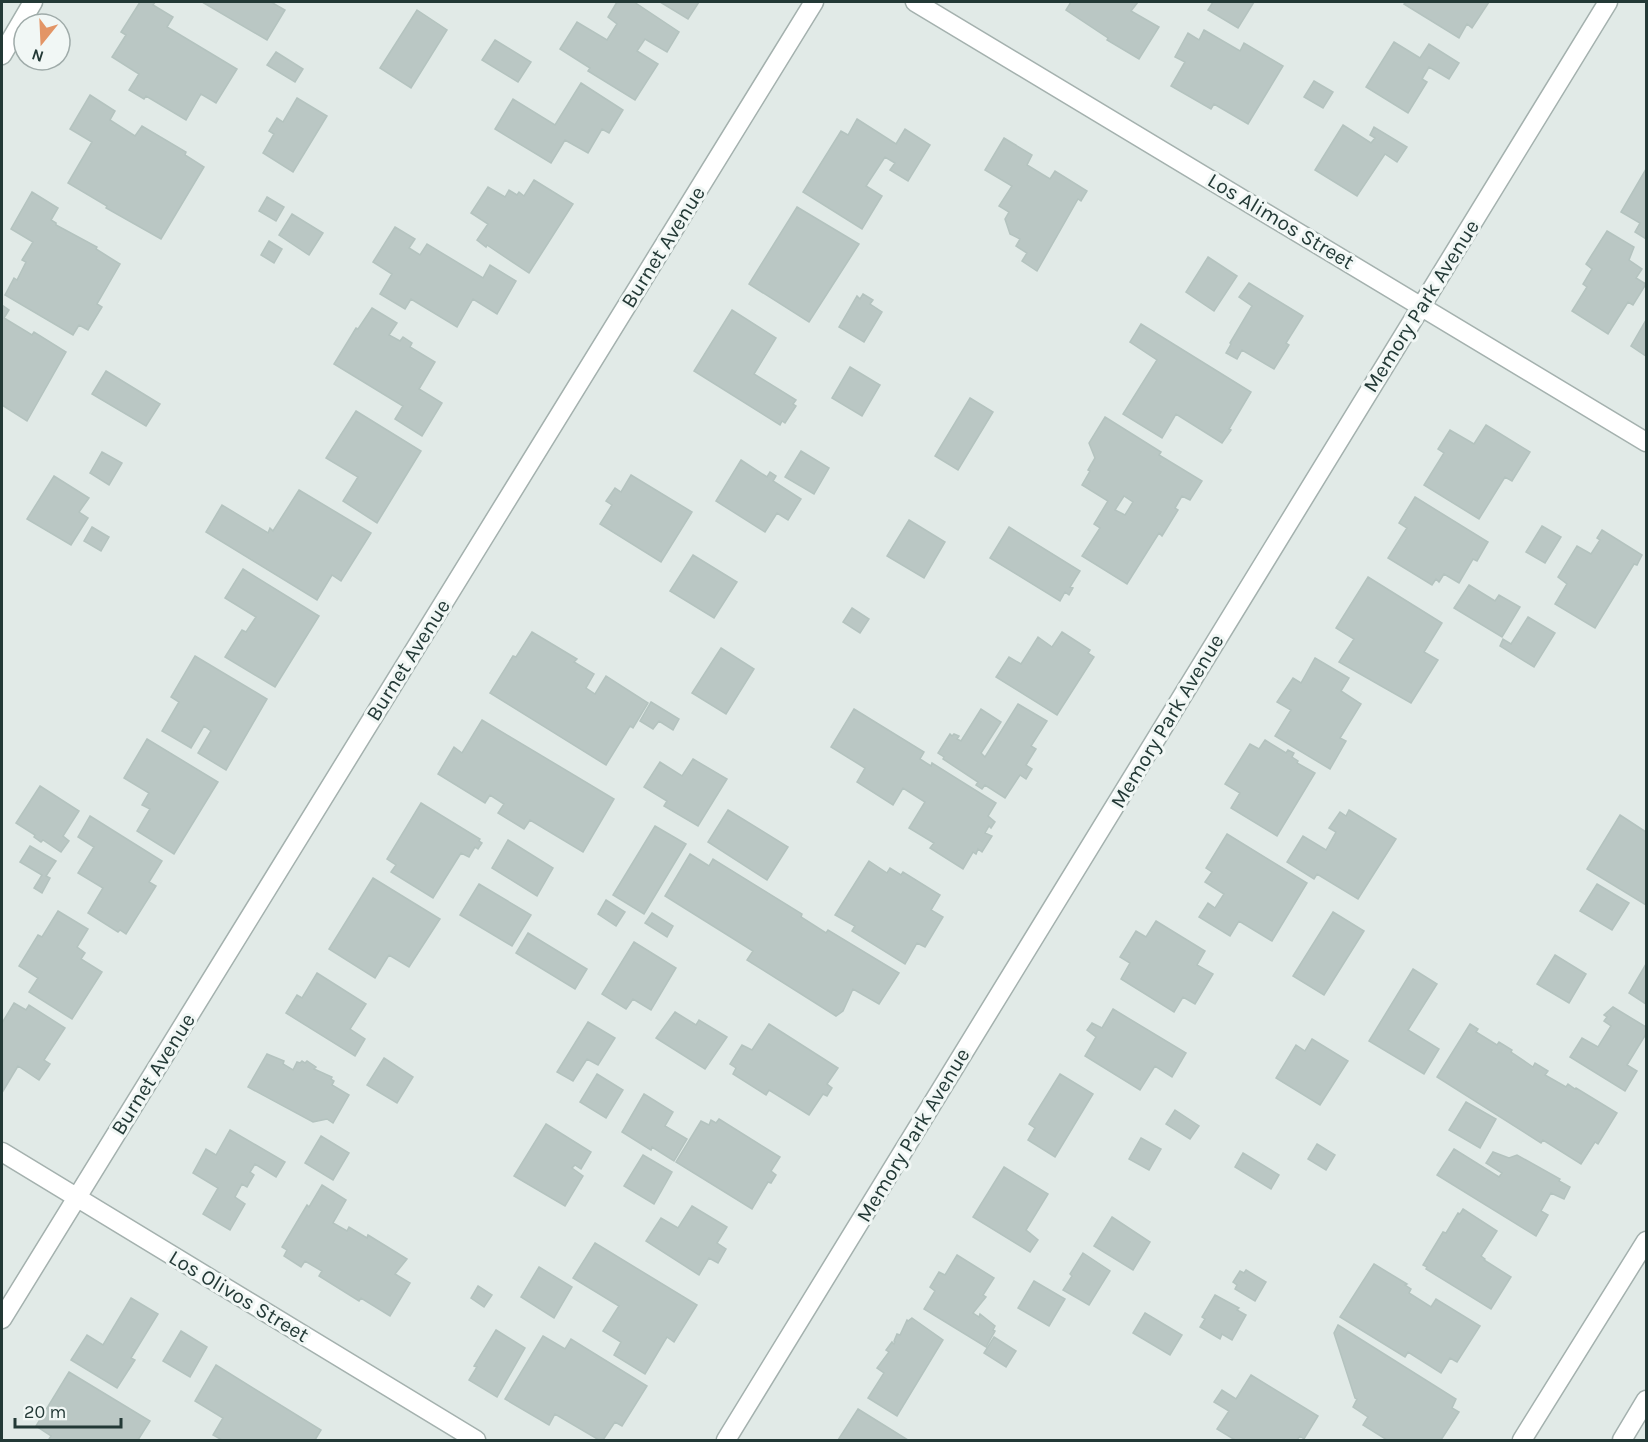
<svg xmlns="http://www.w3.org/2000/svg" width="1648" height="1442" font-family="Karla,sans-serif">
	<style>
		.building { fill: #bac7c4; stroke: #b4c3bf; stroke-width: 1.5; fill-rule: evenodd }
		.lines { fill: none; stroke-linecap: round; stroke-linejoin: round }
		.minor-casing { stroke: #a4b1ae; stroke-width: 21 }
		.minor { stroke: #fff; stroke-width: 18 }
		.labels { text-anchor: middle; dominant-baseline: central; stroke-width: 6; stroke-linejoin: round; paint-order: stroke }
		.street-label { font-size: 21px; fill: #233936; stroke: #f1f7f5 }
	</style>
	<rect width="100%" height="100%" fill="#e1eae7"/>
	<path class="building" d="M140,2H155L153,5L173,17L167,27L237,69L216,103L201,94L186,120L146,96L144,99L129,90L139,74L112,57L126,35L121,32Z
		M202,2H271L285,10L267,40Z
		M617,2H634L679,32L667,52L645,39L637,51L658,64L635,100L588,71L590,68L560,49L577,22L607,40L617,24L608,17Z
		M660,2H699L688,19Z
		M1071,2H1138L1131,11L1159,27L1139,59L1107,40L1108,38L1066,10Z
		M1213,2H1254L1238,28L1208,10Z
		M1406,2H1489L1472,28L1467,24L1459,38L1404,4Z
		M417,10L447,30L411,88L380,68Z
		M1204,30L1240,51L1244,43L1283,66L1248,124L1214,104L1211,109L1171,86L1185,62L1175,57L1188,33L1199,40Z
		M495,40L531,62L518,82L482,60Z
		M1394,42L1420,58L1429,44L1459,63L1449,79L1429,67L1422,79L1427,82L1408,113L1366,87Z
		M276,52L303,69L295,82L267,65Z
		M1314,81L1333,92L1323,108L1304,97Z
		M581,83L623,110L609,133L602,129L588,153L565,140L551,163L495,129L513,99L555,125Z
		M90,95L115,111L110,120L135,136L142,126L186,152L185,155L204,167L161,239L106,208L107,206L68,183L92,142L70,129Z
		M297,98L327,116L293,172L263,153L274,134L269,131L277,118L283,122Z
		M857,119L896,144L905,129L930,145L908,181L890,170L895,163L885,157L866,186L882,196L862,229L803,192L841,131L848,135Z
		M1343,125L1371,143L1375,138L1370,135L1374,127L1407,147L1397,162L1385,154L1357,196L1315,170Z
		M1004,138L1032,155L1027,165L1050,179L1055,171L1087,191L1081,201L1078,199L1037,271L1022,261L1027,253L1016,246L1020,239L1010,234L1005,219L1009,212L999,206L1012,186L985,170Z
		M1646,169V239L1635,232L1640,223L1621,212Z
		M534,180L573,204L529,273L487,245L486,247L477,240L488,224L471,213L488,187L505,197L509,190L517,195L519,192L524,196Z
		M32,192L58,208L51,220L56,223V225L97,247L96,249L120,264L97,304L102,307L88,330L79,325L73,335L5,295L14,278L17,280L26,262L22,260L33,242L11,229Z
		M267,197L284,207L276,221L259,211Z
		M797,207L859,244L809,322L749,284Z
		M292,214L323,233L309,255L279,235Z
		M395,227L415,239L409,248L420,255L427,244L483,278L490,265L516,281L497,314L473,299L457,327L411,299L405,309L380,294L392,274L373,262Z
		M1607,231L1634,247L1629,260L1642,269L1636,278L1646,284L1633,305L1628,302L1608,334L1572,311L1587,287L1583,284L1592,269L1586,264Z
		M269,241L282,249L274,263L261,255Z
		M1208,257L1237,276L1214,311L1186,292Z
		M1249,283L1303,316L1286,343L1289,345L1274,369L1242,350L1237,359L1226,353L1231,344L1230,343L1252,306L1239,297Z
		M863,294L873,300L870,304L882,312L864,342L839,327L857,296L860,299Z
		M2,305L9,310L4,318L32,335L34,332L66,352L27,421L2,405Z
		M372,308L397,323L389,335L400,341L403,337L412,343L410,347L435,362L419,389L442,403L422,436L395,419L403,406L334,364L356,328L358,329Z
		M732,310L776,338L754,374L796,400L793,404L796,406L785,423L782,421L780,425L694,371Z
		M1646,320V356L1631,346Z
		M1141,324L1251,392L1229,429L1231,430L1222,443L1176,414L1162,438L1123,414L1157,360L1130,342Z
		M850,367L880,385L862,416L832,398Z
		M106,371L160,404L146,426L92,394Z
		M970,398L993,412L958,470L935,456Z
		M356,411L421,451L377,523L343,501L358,477L326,458Z
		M1105,417L1161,452L1159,455L1202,481L1190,500L1182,496L1175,508L1178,510L1162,536L1159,533L1127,584L1082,556L1100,528L1094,524L1108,501L1082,485L1090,471L1088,470L1095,458L1089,443ZM1124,496L1133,502L1125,515L1115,510Z
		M1486,425L1530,452L1512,481L1505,477L1479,519L1424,485L1444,453L1438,449L1450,430L1474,444Z
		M801,451L829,468L814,494L785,477Z
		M102,452L122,463L109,485L90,473Z
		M741,460L767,477L770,472L776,476L773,481L801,499L788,520L777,513L765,532L716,501Z
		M631,475L692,512L661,562L600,524L612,505L606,501L615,488L621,492Z
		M54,476L89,498L79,512L88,518L71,545L27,519Z
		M299,490L371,533L341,581L332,575L317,600L206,532L222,505L268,533L270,528L273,531Z
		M1415,497L1488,542L1477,561L1473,559L1459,583L1444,574L1439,582L1436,579L1432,585L1388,558L1407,528L1399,523Z
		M909,520L945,542L924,578L887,556Z
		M1542,526L1561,537L1545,563L1526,552Z
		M92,527L109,537L101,551L84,541Z
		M1009,527L1080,571L1070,587L1073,588L1069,595L1065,592L1060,601L990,558Z
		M1602,530L1642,555L1637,565L1634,564L1595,628L1555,604L1567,584L1558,577L1577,546L1591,554L1600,540L1597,538Z
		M693,555L737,582L714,618L670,591Z
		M243,569L319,616L275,687L225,657L242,630L246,632L256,617L225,598Z
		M1368,577L1442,623L1424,652L1438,660L1411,703L1339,662L1354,639L1336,628Z
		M1469,585L1495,601L1499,595L1520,607L1502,637L1454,608Z
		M852,608L869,619L860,633L843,622Z
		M1528,617L1555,633L1534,667L1500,646L1503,639L1511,644Z
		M532,632L577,659L574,662L594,674L586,688L595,694L606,676L648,703L633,728L630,726L606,765L490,693L513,656L516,657Z
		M1062,632L1090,650L1088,653L1094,657L1057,715L996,677L1009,657L1021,664L1038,637L1052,647Z
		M721,648L754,669L726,714L692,693Z
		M195,656L267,699L226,770L198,753L211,731L204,726L191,748L162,731L179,702L171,697Z
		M1315,658L1349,678L1341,691L1361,704L1340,738L1346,741L1330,769L1275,736L1291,710L1277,702L1293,678L1301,683Z
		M651,702L679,719L673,730L659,721L653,729L640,721Z
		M1018,704L1047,721L1031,746L1036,749L1026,765L1032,769L1026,779L1020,775L1005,798L985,785L982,789L976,785L978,782L943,759L944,757L938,753L950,734L952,736L954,734L959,736L957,739L961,741L981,709L1001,722L981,753L985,757Z
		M854,709L924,752L920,759L931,766L932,763L996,803L988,816L995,822L991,828L989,826L985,833L992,836L982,852L978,849L976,854L973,852L963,869L930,848L934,843L909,828L925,802L903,788L893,805L857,782L865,768L831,747Z
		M482,720L614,799L583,852L530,820L524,829L498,813L504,804L490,795L485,803L438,774L454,747L462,753Z
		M147,739L218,782L174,854L137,831L150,809L142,805L149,793L124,778Z
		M1265,740L1286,753L1288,750L1294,753L1292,757L1298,761L1297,763L1315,773L1277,836L1231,808L1240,793L1225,784L1250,744L1259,749Z
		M693,759L727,779L698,826L664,806L667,801L644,787L660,762L682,776Z
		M40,786L79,811L63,836L69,841L61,852L43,840L41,842L34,837L35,835L16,823Z
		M421,803L480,839L479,841L482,843L478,849L475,847L469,857L461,853L433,898L391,872L396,865L387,859Z
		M728,810L788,847L767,880L708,842Z
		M1349,810L1396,839L1358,899L1317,874L1314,879L1287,862L1303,836L1326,850L1336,832L1329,828L1340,812L1346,816Z
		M1620,815L1646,832V905L1587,869Z
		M90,816L162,861L149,882L156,886L126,934L120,930L118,932L88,913L103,888L78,873L94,847L78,837Z
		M655,826L686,844L644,914L613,895Z
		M1227,834L1307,883L1272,941L1239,921L1230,936L1199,917L1208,903L1215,908L1224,894L1205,882L1212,872L1206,868Z
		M508,840L553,868L537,896L492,868Z
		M30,846L56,861L46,876L50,878L42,893L34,888L42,875L20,862Z
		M690,854L709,866L713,859L802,914L801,917L826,933L828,930L899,973L879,1004L853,989L843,1011L836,1016L747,960L753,951L665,896Z
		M869,861L887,873L890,868L901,875L903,872L940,895L931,910L943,917L925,947L917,943L905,964L852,931L855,926L835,915Z
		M373,878L440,919L409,967L389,955L375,978L329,949Z
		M479,884L531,915L512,946L460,915Z
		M1597,884L1629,903L1612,930L1580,911Z
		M606,900L625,912L616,926L598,914Z
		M58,911L88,929L77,947L85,953L81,959L102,972L72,1019L29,992L38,978L19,966L38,935L42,937Z
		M1333,912L1364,931L1324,995L1293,976Z
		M652,913L673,926L667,937L645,923Z
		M1156,921L1205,951L1197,965L1213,974L1195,1004L1183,997L1174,1012L1121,979L1130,963L1120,957L1136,931L1146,937Z
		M528,933L587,969L575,989L516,953Z
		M634,942L676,968L651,1010L633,999L626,1009L602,994Z
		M1555,955L1586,974L1569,1003L1537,984Z
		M1646,964V1004L1629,993Z
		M1413,969L1437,984L1408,1030L1439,1049L1424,1074L1369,1041Z
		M317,973L366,1004L350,1029L365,1039L355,1056L286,1013L297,995L302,998Z
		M14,1003L26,1010L29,1005L65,1028L44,1060L50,1064L39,1080L18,1066L3,1091L2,1023Z
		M1613,1007L1646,1027V1034L1627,1065L1637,1071L1625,1091L1570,1057L1582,1038L1598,1047L1611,1026L1604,1021L1607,1017L1604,1015Z
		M1113,1009L1186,1053L1172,1077L1155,1066L1140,1090L1085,1056L1096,1037L1087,1030L1092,1023L1102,1028Z
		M675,1012L696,1025L699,1020L727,1037L705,1069L656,1038Z
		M588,1022L615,1038L598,1065L587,1059L573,1081L557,1072Z
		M769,1024L838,1068L827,1084L832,1088L827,1096L823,1094L809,1115L769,1090L766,1095L733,1074L736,1068L730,1064L742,1045L752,1050Z
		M1470,1024L1478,1029L1476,1032L1497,1045L1499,1042L1512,1050L1511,1052L1533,1067L1535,1063L1548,1071L1545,1075L1566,1087L1568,1084L1575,1089L1576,1088L1617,1113L1598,1144L1595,1142L1581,1164L1543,1140L1541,1143L1437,1077Z
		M1312,1039L1348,1061L1320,1105L1276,1078L1296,1045L1305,1051Z
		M267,1054L284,1061L283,1064L293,1070L297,1062L300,1063L302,1061L305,1063L307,1061L316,1067L314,1069L332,1077L331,1079L334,1081L332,1085L349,1095L333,1123L327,1119L313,1122L248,1087Z
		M384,1058L413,1077L397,1103L367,1085Z
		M597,1074L623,1090L606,1118L580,1102Z
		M1060,1074L1093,1094L1055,1157L1028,1140L1035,1128L1029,1124Z
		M644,1094L673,1112L665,1126L687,1139L674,1161L652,1147L651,1150L622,1132Z
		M1466,1102L1496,1119L1480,1148L1449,1130Z
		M1175,1110L1199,1126L1190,1139L1166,1124Z
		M719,1119L780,1157L771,1171L776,1175L771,1183L768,1182L752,1209L676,1162L701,1121L709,1125L711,1120L716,1123Z
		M546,1124L591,1152L581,1169L575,1165L572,1168L583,1176L565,1206L514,1176Z
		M230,1130L285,1162L276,1177L255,1164L250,1172L254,1175L247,1187L242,1184L235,1197L245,1204L230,1230L203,1214L218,1188L193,1173L206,1149L216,1155Z
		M321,1136L349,1153L333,1180L305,1163Z
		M1141,1138L1161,1149L1149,1170L1129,1159Z
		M1317,1144L1335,1155L1326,1170L1308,1159Z
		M1454,1149L1499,1177L1502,1173L1486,1163L1493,1152L1509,1158L1517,1155L1560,1179L1559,1181L1570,1187L1564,1199L1551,1193L1541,1211L1548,1215L1536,1236L1437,1175Z
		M1243,1153L1279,1175L1271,1189L1235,1167Z
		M643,1155L672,1172L654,1204L624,1186Z
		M1004,1167L1048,1194L1026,1230L1038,1240L1030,1252L973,1217Z
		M322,1185L346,1200L333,1223L347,1231L349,1227L367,1238L368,1235L407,1259L395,1274L410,1283L390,1316L361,1298L359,1301L319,1276L322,1271L305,1261L301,1267L284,1256L287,1250L282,1247L307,1205L309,1207Z
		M692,1206L727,1227L717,1243L726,1249L718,1263L709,1258L699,1275L646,1241L661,1218L678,1228Z
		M1463,1209L1497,1231L1481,1256L1485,1259L1484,1260L1511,1277L1491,1309L1426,1269L1427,1267L1423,1265L1443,1232L1446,1233L1458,1213L1460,1214Z
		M1112,1217L1150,1242L1133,1270L1094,1246Z
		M595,1243L697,1305L674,1342L667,1337L645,1374L614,1355L621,1342L603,1331L619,1306L573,1278Z
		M1083,1253L1110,1271L1089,1305L1063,1290L1072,1276L1070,1274Z
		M957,1255L994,1278L983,1295L986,1297L973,1313L979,1317L980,1314L995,1326L993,1330L995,1331L986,1347L924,1309L935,1291L930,1287L939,1272L945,1275Z
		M1374,1264L1407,1284L1405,1285L1411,1289L1409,1293L1431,1307L1436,1299L1480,1326L1457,1362L1450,1358L1441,1373L1408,1352L1405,1357L1340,1317Z
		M539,1267L572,1287L554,1318L521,1297Z
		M1246,1270L1266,1282L1255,1301L1235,1289L1237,1285L1233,1282L1240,1271L1244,1273Z
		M1034,1281L1065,1299L1049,1326L1018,1308Z
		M478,1286L492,1295L484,1307L471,1298Z
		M1215,1295L1239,1308L1237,1310L1246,1315L1232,1340L1222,1334L1220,1339L1200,1327L1205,1319L1202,1317Z
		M131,1298L158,1314L131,1358L135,1360L117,1388L71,1360L87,1335L103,1345Z
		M1145,1313L1182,1335L1170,1355L1133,1333Z
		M912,1318L943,1340L897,1416L868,1398L884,1373L877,1368L889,1352L886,1350L892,1342L894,1344L895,1342L894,1341L897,1334L900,1335L907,1320L908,1321Z
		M1338,1325L1456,1399L1452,1408L1459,1412L1441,1440H1387L1363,1425L1368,1417L1353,1407L1357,1399L1355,1398L1334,1333Z
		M496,1330L525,1348L497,1397L469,1380L477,1367L474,1366Z
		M181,1331L207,1347L190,1377L163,1361Z
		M543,1336L565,1349L571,1339L647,1386L622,1426L615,1422L603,1440H599L555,1414L549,1425L505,1399Z
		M994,1337L1016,1351L1006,1367L984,1353Z
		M216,1365L321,1430L315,1440H222L213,1435L223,1418L195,1401Z
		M69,1372L150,1421L138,1440H52L49,1439L51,1436L36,1426Z
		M1251,1375L1318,1416L1304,1439L1300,1436L1297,1440H1235L1217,1429L1229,1411L1214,1402L1222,1390L1236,1399Z
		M858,1409L908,1440H838Z"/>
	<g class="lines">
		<g class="minor-casing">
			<path id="minor" d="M915,2L1646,442
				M2,55L33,2
				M2,1152L476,1440
				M2,1319L814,2
				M726,1440L1608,2
				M1522,1440L1646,1241
				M1622,1440L1646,1400"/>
		</g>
		<use href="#minor" class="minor"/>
	</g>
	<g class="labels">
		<g class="street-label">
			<text transform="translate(1281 221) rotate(31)">Los Alimos Street</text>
			<text transform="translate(663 247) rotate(-58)">Burnet Avenue</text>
			<text transform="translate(1421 306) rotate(-58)">Memory Park Avenue</text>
			<text transform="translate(408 660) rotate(-58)">Burnet Avenue</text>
			<text transform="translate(1167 721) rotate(-59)">Memory Park Avenue</text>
			<text transform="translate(153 1074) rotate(-58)">Burnet Avenue</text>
			<text transform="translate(913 1135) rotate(-59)">Memory Park Avenue</text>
			<text transform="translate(239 1296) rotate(31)">Los Olivos Street</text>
		</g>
	</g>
	<rect width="1648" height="1442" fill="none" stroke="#233936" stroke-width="6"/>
	<g transform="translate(42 42) rotate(198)"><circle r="28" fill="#f1f7f5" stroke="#9faba9" stroke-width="1.5"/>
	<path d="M0-4.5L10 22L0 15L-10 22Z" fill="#e39566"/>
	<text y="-9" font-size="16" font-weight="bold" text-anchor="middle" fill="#233936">N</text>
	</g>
	<path d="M15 1418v9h106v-9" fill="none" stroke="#233936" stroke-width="3"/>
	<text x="24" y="1418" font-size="18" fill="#233936" stroke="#f1f7f5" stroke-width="4.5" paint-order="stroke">20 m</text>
</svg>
